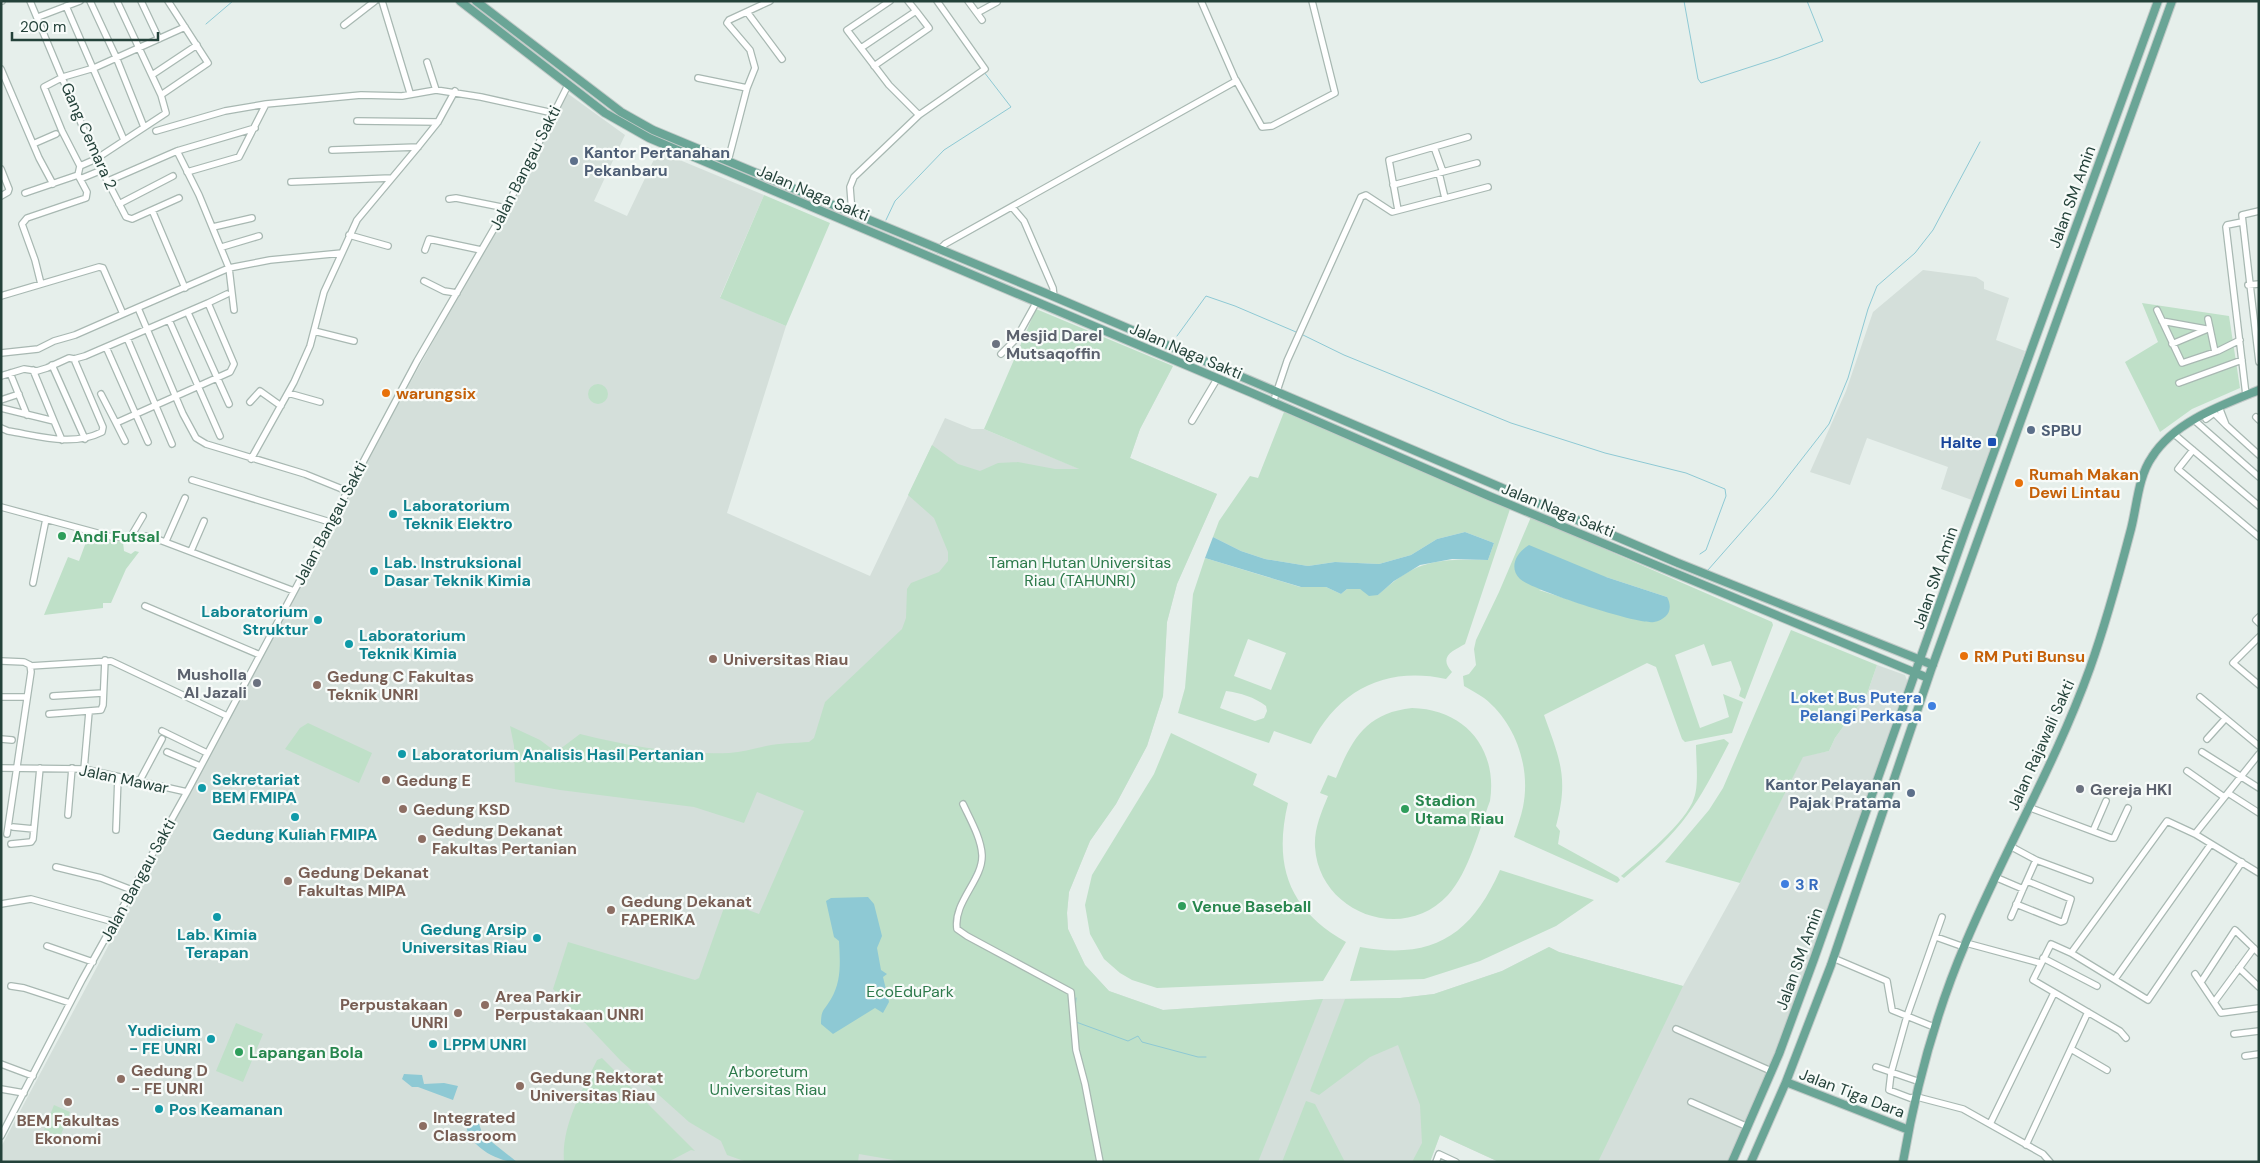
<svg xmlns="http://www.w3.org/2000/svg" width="2260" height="1163" font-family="'DM Sans',sans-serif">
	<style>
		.built { fill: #d4dfda }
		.green { fill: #bfe0c8; fill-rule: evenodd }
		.water { fill: #8ec9d4 }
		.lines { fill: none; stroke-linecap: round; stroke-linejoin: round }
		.stream { stroke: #8ec9d4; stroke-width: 1 }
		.minor-casing { stroke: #a8b8b2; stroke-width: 8 }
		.major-casing { stroke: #c2cac8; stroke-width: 10 }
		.minor { stroke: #fff; stroke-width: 5.5 }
		.major { stroke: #6aa596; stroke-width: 8 }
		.service-dot { fill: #5c6f8a; stroke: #f7fbf9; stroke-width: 2 }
		.worship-dot { fill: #6b7280; stroke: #f7fbf9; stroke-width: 2 }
		.food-dot { fill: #e8710a; stroke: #f7fbf9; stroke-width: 2 }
		.transit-dot { fill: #1a4fb4; stroke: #f7fbf9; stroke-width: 2 }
		.culture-dot { fill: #0f9aa8; stroke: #f7fbf9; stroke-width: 2 }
		.leisure-dot { fill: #2e9e5b; stroke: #f7fbf9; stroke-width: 2 }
		.education-dot { fill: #8d6e63; stroke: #f7fbf9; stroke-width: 2 }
		.shop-dot { fill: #3f7fe0; stroke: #f7fbf9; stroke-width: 2 }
		.labels { text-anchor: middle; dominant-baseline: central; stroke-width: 4.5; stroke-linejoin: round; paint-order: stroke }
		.street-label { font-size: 16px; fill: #24423a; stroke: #f7fbf9 }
		.service-label { font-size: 16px; font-weight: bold; fill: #4e5e75; stroke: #f7fbf9; text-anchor: start }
		.worship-label { font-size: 16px; font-weight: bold; fill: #5b616d; stroke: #f7fbf9; text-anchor: start }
		.food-label { font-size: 16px; font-weight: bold; fill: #c56008; stroke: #f7fbf9; text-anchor: start }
		.transit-label { font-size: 16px; font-weight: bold; fill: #164399; stroke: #f7fbf9; text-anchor: end }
		.culture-label { font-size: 16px; font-weight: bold; fill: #0d838f; stroke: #f7fbf9; text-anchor: start }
		.leisure-label { font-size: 16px; font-weight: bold; fill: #27864d; stroke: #f7fbf9; text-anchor: start }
		.park-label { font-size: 16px; fill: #2d7a4b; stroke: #f7fbf9 }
		.education-label { font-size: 16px; font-weight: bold; fill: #785e54; stroke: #f7fbf9; text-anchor: start }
		.shop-label { font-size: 16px; font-weight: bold; fill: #366cbe; stroke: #f7fbf9; text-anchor: end }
	</style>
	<rect width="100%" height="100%" fill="#e6efeb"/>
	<path class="built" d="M567,93L625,135L594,201L627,216L658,151L764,195L720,297L786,326L727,513L870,576L945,418L972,429H984L1080,469L1173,366L1140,429L1130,458L1217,494L1177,584L1167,622L1163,696L1147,746L1116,804L1090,841L1069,892L1067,913L1068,929L1085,965L1109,991L1163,1010L1323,999L1400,998L1434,994L1502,971L1549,947L1559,952L1683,986L1740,883L1803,756L1829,751L1835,738L1867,694L1877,665L1905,675L1908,683L1811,958L1776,1053L1729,1162H1499L1440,1135L1430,1162H1V1147L362,470L514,195Z
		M1923,270L1976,277L1984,282V289L2009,298L1996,340L2025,351L1972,500L1941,489L1948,467L1867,438L1850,485L1810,472L1846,391L1873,312Z"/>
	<path class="green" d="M764,195L830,223L786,326L720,298Z
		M2142,303L2229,316L2240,388L2192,409L2160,432L2125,362L2158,342Z
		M1036,309L1173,366L1140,429L1130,458L1217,494L1177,584L1167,622L1163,696L1147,746L1116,804L1090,841L1069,892L1067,913L1068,929L1085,965L1109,991L1163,1010L1323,999L1258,1162H905L859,1154L858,1162H747L727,1155L721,1141L689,1122L621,1061L553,989L568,942L695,980L699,978L726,902L759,914L804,811L757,792L744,823L694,807L560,790L515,782L514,746L510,726L540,740L556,752L580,734C628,746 679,755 729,753C742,752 753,749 766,746C780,743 795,743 809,742L814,738L825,702L902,629L906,618L907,589L911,583L939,572L948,561V552L934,518L908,495L932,445L958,464L980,471L998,463L1018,462L1055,469H1079L984,429Z
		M588 394a10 10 0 1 1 20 0a10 10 0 1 1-20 0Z
		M1284,412L1510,509L1465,644C1453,651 1438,656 1452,672L1446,679C1386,666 1338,690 1311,744L1274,731L1269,743L1178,713L1185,688L1193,594L1205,558L1300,587H1326L1341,594L1347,589H1360L1378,595C1417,559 1437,559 1488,560L1494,543L1465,532L1437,539L1411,555L1379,564L1335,562L1308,566L1265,559L1241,551L1213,537L1219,521L1250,476L1258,478ZM1248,639L1286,653L1271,690L1234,676ZM1226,691C1241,693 1254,697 1266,706L1267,711L1264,718L1255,721L1220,708Z
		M1531,517L1772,622L1773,625L1745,699L1739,696L1741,689L1731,661L1712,666L1704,644L1675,655L1700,728L1729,717L1723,694L1743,702L1732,733L1685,742L1682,739L1656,667L1647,663L1544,715C1560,760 1569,778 1556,826L1560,831L1558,844L1618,877L1620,880L1617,883L1514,837C1517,827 1521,817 1523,807C1531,768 1516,723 1484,698C1478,694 1471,690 1464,686L1463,676L1469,674L1476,665L1474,649L1476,640L1499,592ZM1606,577L1667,597L1652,622L1601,610L1539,590Z
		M89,534L123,542L124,551L131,554L135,551L139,552L126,569L111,603H103V608L44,615L68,557L79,561Z
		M1791,630L1877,665L1867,694L1835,738L1829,751L1803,757L1740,883L1665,862L1709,810L1723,788Z
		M1412,708C1465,709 1498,749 1490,801C1479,830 1469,872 1448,895C1403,944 1319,913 1315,847C1314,829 1321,813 1328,796L1320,793L1328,775L1336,778C1352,739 1366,713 1412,708Z
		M308,723L372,753L359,783L285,749L300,728Z
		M1171,733L1257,774L1253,785L1288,803C1273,866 1289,910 1346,942L1323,981L1157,988L1132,980L1120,973L1104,959L1090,934L1085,905L1092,875L1154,774Z
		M1724,739L1729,743C1715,770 1701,798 1682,822C1665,843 1644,861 1624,878L1621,876C1640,860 1687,822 1694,798C1699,785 1696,760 1696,745Z
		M1500,870L1594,900L1556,926L1480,961L1424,979L1350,981L1360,947C1432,960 1471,936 1500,870Z
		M1549,947L1559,952L1683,986L1598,1162H1499L1440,1135L1430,1162H1412L1422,1143L1420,1105L1398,1045L1370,1057L1319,1095L1310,1091L1345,999L1400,998L1434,994L1502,971Z
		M236,1023L263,1034L243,1082L216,1071Z
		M602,1058L695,1151L691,1150L668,1162H564C561,1126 582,1091 597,1060Z
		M1306,1101L1315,1104L1345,1162H1282Z
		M54,1105L70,1112L60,1137L44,1130Z"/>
	<path class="water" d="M1465,532L1494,543L1488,560L1452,559L1420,565L1394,581L1378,595L1369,596L1360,589H1347L1341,594L1326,587H1301L1205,558L1213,537L1241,551L1265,559L1308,566L1335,562L1379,564L1411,555L1437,539Z
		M1529,545L1606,577L1667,597C1674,610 1667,619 1654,622C1639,625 1532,590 1520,579C1508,567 1517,552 1529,545Z
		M868,897L874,904L882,936L877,948L881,970L887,974L883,977L889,1002L883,1013L875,1008L833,1034L821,1024C821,1009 824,1011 831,999C842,981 840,960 839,941L834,937L826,901L831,898Z
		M404,1074L422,1075L424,1084L444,1083L458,1086L453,1100L418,1087H412L402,1079Z
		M466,1117L472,1122L479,1124L483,1135L517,1162C496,1162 462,1143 466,1117Z"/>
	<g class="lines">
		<path class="stream" d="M1684,1L1698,79L1701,83L1778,58L1823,41L1807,1
			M206,24L233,1
			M886,220L895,201L944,150L1011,107L984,72
			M1303,335L1344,355L1511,423L1605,453L1686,473L1725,489L1726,496L1706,550L1700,554
			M1177,336L1206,296L1235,306L1296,332
			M1708,570L1773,496L1829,424L1848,378L1868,309L1877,286L1915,253L1933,230L1980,142
			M972,878L976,870
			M1075,1010L1076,998
			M1071,1021L1073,1041
			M1076,1022L1128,1041L1138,1036L1142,1042L1198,1057H1206
			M1081,1056L1095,1120"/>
		<g class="minor-casing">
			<path id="minor" d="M1,1H2
				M30,1L96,159L126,217L132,219L179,198
				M90,1L116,57L144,127
				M141,1L159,39
				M382,1L410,93
				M890,1L847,30L889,85L919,115
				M968,1L982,20
				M66,6L124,140
				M747,12L782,59
				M977,13L997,2
				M38,17L80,1
				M344,25L375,1
				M861,48L916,11L908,1
				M427,62L436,90
				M874,66L929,28L916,11
				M1,69L39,158L53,184
				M152,75L197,45
				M698,78L747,88
				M1236,80L1262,127L1272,126L1335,93L1312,1
				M161,95L208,63L168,1
				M266,104L361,95L402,96L436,90L481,97L553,113
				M357,121L438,122
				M156,131L225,111L266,104L239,157L187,172
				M33,144L56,134
				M1434,147L1443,172
				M332,150L418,147
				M728,161L747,88L755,68L750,50L727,23L729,20L770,1
				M80,166L62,131L44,87L63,77L94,68L185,27
				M1,169L9,189L8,192L1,196
				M1439,173L1445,198
				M80,179L102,170
				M108,181L177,151L255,128
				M291,182L391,178
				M1393,185L1477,163
				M25,193L78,175L80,166L96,159L166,113L161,95L117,1
				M449,199L456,198L506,208
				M119,204L173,176
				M1012,207L1024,221L1053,288L1054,297
				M152,210L185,288
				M1398,210L1389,160L1468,137
				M2259,211L2242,215L2259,362
				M852,213L850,187L854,177L919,115L985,69L937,1
				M2242,222L2227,225L2226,227L2246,395
				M213,227L252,218
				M349,235L388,246
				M222,247L259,236
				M425,250L429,239L481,250
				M939,250L945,244L1236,81L1201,1
				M342,253L357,220L418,147L438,122L455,91
				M424,281L444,291L457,293
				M41,284L35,260L22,224L27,218L86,198L87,192L78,175
				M2248,285L2259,284
				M1,296L99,267L103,268L123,314L229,268L199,195L177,151
				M208,303L227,294
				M138,308L183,414L196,438L206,444L305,474L347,491
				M234,310L229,268L270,260L342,253L324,292L310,346L294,382L251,459
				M2157,310L2182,363L2218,351L2240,340
				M188,313L229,404
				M2208,319L2215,352
				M169,320L220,436
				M2162,321L2206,329
				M314,331L354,341
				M127,338L172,444
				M2172,344L2210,328
				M106,347L148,442
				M1,353L38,349L54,341L75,335L123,314
				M1001,354L1016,339L1036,303
				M52,365L85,439
				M33,370L54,421
				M10,373L27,415
				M1,376L24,369L37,371L47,368L69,358L74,359L85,356L208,303L234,364L230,372L116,423L125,441
				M2179,383L2242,360
				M288,393L320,402
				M101,394L116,423
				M1,400L19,394
				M250,402L260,391L281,406
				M1273,403L1287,361L1361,197L1366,195L1392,212L1488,187
				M1,408L54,421L62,440
				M2212,411L2226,425L2219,407
				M2256,417L2259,420
				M2206,419L2214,413
				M2194,420L2259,477
				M1192,421L1217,379
				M2226,425L2259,455
				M1,428L8,431C39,436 72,447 102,432L103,427L74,359
				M2174,434L2259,506
				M2193,450L2178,469L2259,537
				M192,480L330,522
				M1,507L112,537L149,536L157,539L294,591
				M130,538L143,516
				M166,541L185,498
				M191,551L204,521
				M33,583L46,519
				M145,606L260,655
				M2259,617L2256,620L2259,623
				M2259,637L2233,663L2259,685
				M1,661L24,662L30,665L31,672L7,834
				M30,666L111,661L227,716
				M53,696L103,693
				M1,697H26
				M2200,697L2259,746
				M49,714L101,710L103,705L105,660
				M162,731L207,753
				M1,739L12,740
				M2207,739L2225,719
				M167,752L200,766
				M2202,752L2259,788
				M1,768L84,769L187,792
				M84,769L89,712
				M2187,771L2224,797
				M139,782L162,739
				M2228,793L2259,813
				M963,804C970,819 981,838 982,855C983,880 953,902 957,929L967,936L1071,992L1076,1050L1085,1084L1100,1162
				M2028,807L2111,838H2114L2128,808
				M68,815L72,768
				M13,827L34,829
				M116,830L118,777
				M2093,831L2106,801
				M2195,834L2259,754
				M11,844L31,842L33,839L40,768
				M2010,846L2036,860
				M56,867L101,878L132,890
				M1995,877L2023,889L2036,860L2090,880
				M1,904L31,899L114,922
				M2016,904L2061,922L2064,921L2071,899L2027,881
				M1942,917L1907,1016L1891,1073L1889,1090L1910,1098L1917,1097L1963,1109L2043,1154L2050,1162
				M2011,917L2023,889
				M1936,937L1964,947
				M1966,943L2040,963
				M47,946L93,962
				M2071,953L2167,821L2195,834L2259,873
				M1833,958L1887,981L1892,1010L1934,1027
				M2043,958L2097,986
				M2239,968L2259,987
				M2195,974L2221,1013L2259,1008
				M2115,979L2211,844
				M2201,982L2235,930L2259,953
				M11,986L24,988L70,1003
				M2215,1001L2254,948
				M1676,1029L1771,1071
				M2234,1034L2259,1031
				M2126,1038L2120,1031L2033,980L2051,944L2071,953L2148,1000L2242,862
				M2071,1049L2107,1070
				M2245,1056L2259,1054
				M1,1064L33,1076
				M1876,1067L1920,1082
				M1,1089L24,1093
				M1691,1102L1748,1127
				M1990,1124L2054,993
				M1,1136L82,980L187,792L417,361L506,208L568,85
				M2026,1145L2088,1012
				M1436,1162L1439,1154L1456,1162"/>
		</g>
		<g class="major-casing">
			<path id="major" d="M460,1L605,113L649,138L1252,393L1489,496L1928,678
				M476,1L621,112L653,130L1050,295L1678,563L1933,665
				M1786,1082L1909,1130
				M1732,1162L1779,1054L1814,959L1966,529L2158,1
				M1751,1162L1786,1082L1831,965L1931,670L2172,1
				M1903,1162C1916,1086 1936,1012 1966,942C2005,849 2056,763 2090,668C2106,623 2119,575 2131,529C2137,506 2138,477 2152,457C2174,422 2222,405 2259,390"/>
		</g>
		<use href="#minor" class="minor"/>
		<use href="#major" class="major"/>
	</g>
	<g class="service-dot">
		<circle cx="574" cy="161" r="5"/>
		<circle cx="2031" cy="430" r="5"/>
		<circle cx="1911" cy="793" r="5"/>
	</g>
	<g class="worship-dot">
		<circle cx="996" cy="344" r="5"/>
		<circle cx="257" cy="683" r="5"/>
		<circle cx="2080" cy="789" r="5"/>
	</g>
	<g class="food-dot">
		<circle cx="386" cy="393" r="5"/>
		<circle cx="2019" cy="483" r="5"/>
		<circle cx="1964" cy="656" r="5"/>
	</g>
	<rect class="transit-dot" x="1987" y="437" width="10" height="10" rx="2.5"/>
	<g class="culture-dot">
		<circle cx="393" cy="514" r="5"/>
		<circle cx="374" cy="571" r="5"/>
		<circle cx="318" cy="620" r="5"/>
		<circle cx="349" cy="644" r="5"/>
		<circle cx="402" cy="754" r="5"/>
		<circle cx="202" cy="788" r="5"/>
		<circle cx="295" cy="817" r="5"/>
		<circle cx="217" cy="917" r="5"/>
		<circle cx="537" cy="938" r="5"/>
		<circle cx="211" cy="1039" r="5"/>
		<circle cx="433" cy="1044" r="5"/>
		<circle cx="159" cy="1109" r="5"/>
	</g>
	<g class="leisure-dot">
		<circle cx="62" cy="536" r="5"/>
		<circle cx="1405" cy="809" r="5"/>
		<circle cx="1182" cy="906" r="5"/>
		<circle cx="239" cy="1052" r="5"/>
	</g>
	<g class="education-dot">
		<circle cx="713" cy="659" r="5"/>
		<circle cx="317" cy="685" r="5"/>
		<circle cx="386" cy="780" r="5"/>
		<circle cx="403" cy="809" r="5"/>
		<circle cx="422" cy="839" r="5"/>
		<circle cx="288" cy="881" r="5"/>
		<circle cx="611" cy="910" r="5"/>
		<circle cx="485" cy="1005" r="5"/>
		<circle cx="458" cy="1013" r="5"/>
		<circle cx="121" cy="1079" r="5"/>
		<circle cx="520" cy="1086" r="5"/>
		<circle cx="68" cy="1102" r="5"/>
		<circle cx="423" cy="1126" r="5"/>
	</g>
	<g class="shop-dot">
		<circle cx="1932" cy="706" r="5"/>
		<circle cx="1785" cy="884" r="5"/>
	</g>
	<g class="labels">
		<g class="street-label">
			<text transform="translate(89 136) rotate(66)">Gang Cemara 2</text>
			<text transform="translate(525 168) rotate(-63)">Jalan Bangau Sakti</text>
			<text transform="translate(813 193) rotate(23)">Jalan Naga Sakti</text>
			<text transform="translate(2072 197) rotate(-70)">Jalan SM Amin</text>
			<text transform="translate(1186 351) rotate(23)">Jalan Naga Sakti</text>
			<text transform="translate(1558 510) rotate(22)">Jalan Naga Sakti</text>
			<text transform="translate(330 523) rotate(-62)">Jalan Bangau Sakti</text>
			<text transform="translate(1935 578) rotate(-71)">Jalan SM Amin</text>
			<text transform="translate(2041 745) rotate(-66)">Jalan Rajawali Sakti</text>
			<text transform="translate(124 779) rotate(12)">Jalan Mawar</text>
			<text transform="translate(138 880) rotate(-61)">Jalan Bangau Sakti</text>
			<text transform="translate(1799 959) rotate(-70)">Jalan SM Amin</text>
			<text transform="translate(1852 1093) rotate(21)">Jalan Tiga Dara</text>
		</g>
		<g class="service-label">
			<text x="584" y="152">Kantor Pertanahan<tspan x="584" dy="18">Pekanbaru</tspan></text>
			<text x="2041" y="430">SPBU</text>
			<text x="1901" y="784" text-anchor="end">Kantor Pelayanan<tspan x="1901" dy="18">Pajak Pratama</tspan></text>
		</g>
		<g class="worship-label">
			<text x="1006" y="335">Mesjid Darel<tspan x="1006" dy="18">Mutsaqoffin</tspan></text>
			<text x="247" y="674" text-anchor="end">Musholla<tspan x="247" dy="18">Al Jazali</tspan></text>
			<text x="2090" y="789">Gereja HKI</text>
		</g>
		<g class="food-label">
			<text x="396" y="393">warungsix</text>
			<text x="2029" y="474">Rumah Makan<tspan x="2029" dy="18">Dewi Lintau</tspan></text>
			<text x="1974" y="656">RM Puti Bunsu</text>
		</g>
		<g class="transit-label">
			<text x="1982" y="442">Halte</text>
		</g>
		<g class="culture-label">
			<text x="403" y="505">Laboratorium<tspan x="403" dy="18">Teknik Elektro</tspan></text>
			<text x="384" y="562">Lab. Instruksional<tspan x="384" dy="18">Dasar Teknik Kimia</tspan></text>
			<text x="308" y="611" text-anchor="end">Laboratorium<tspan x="308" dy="18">Struktur</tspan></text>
			<text x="359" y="635">Laboratorium<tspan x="359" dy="18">Teknik Kimia</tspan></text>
			<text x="412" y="754">Laboratorium Analisis Hasil Pertanian</text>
			<text x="212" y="779">Sekretariat<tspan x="212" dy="18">BEM FMIPA</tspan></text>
			<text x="295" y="834" text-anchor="middle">Gedung Kuliah FMIPA</text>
			<text x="527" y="929" text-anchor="end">Gedung Arsip<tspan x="527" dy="18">Universitas Riau</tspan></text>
			<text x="217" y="934" text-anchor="middle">Lab. Kimia<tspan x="217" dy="18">Terapan</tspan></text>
			<text x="201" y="1030" text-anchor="end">Yudicium<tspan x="201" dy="18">- FE UNRI</tspan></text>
			<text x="443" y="1044">LPPM UNRI</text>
			<text x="169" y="1109">Pos Keamanan</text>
		</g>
		<g class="leisure-label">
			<text x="72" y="536">Andi Futsal</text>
			<text x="1415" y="800">Stadion<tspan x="1415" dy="18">Utama Riau</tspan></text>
			<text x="1192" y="906">Venue Baseball</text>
			<text x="249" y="1052">Lapangan Bola</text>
		</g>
		<g class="park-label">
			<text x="1080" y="562">Taman Hutan Universitas<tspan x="1080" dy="18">Riau (TAHUNRI)</tspan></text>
			<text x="910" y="991">EcoEduPark</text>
			<text x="768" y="1071">Arboretum<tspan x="768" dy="18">Universitas Riau</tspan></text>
		</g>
		<g class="education-label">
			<text x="723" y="659">Universitas Riau</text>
			<text x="327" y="676">Gedung C Fakultas<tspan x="327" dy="18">Teknik UNRI</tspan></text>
			<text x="396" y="780">Gedung E</text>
			<text x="413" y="809">Gedung KSD</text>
			<text x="432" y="830">Gedung Dekanat<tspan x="432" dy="18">Fakultas Pertanian</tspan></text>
			<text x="298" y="872">Gedung Dekanat<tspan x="298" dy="18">Fakultas MIPA</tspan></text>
			<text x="621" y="901">Gedung Dekanat<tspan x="621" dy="18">FAPERIKA</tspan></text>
			<text x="495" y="996">Area Parkir<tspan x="495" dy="18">Perpustakaan UNRI</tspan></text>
			<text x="448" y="1004" text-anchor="end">Perpustakaan<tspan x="448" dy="18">UNRI</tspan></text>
			<text x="131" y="1070">Gedung D<tspan x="131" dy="18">- FE UNRI</tspan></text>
			<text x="530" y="1077">Gedung Rektorat<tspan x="530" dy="18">Universitas Riau</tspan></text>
			<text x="433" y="1117">Integrated<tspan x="433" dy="18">Classroom</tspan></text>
			<text x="68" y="1120" text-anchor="middle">BEM Fakultas<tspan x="68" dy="18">Ekonomi</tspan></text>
		</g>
		<g class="shop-label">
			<text x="1922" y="697">Loket Bus Putera<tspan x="1922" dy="18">Pelangi Perkasa</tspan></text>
			<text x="1795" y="884" text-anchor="start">3 R</text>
		</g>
	</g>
	<rect width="2260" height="1163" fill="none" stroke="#24423a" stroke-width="5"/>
	<path d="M12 32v8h146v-8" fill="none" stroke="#24423a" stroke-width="2.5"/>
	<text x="20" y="32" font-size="15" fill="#24423a" stroke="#f7fbf9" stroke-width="4" paint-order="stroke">200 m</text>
</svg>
